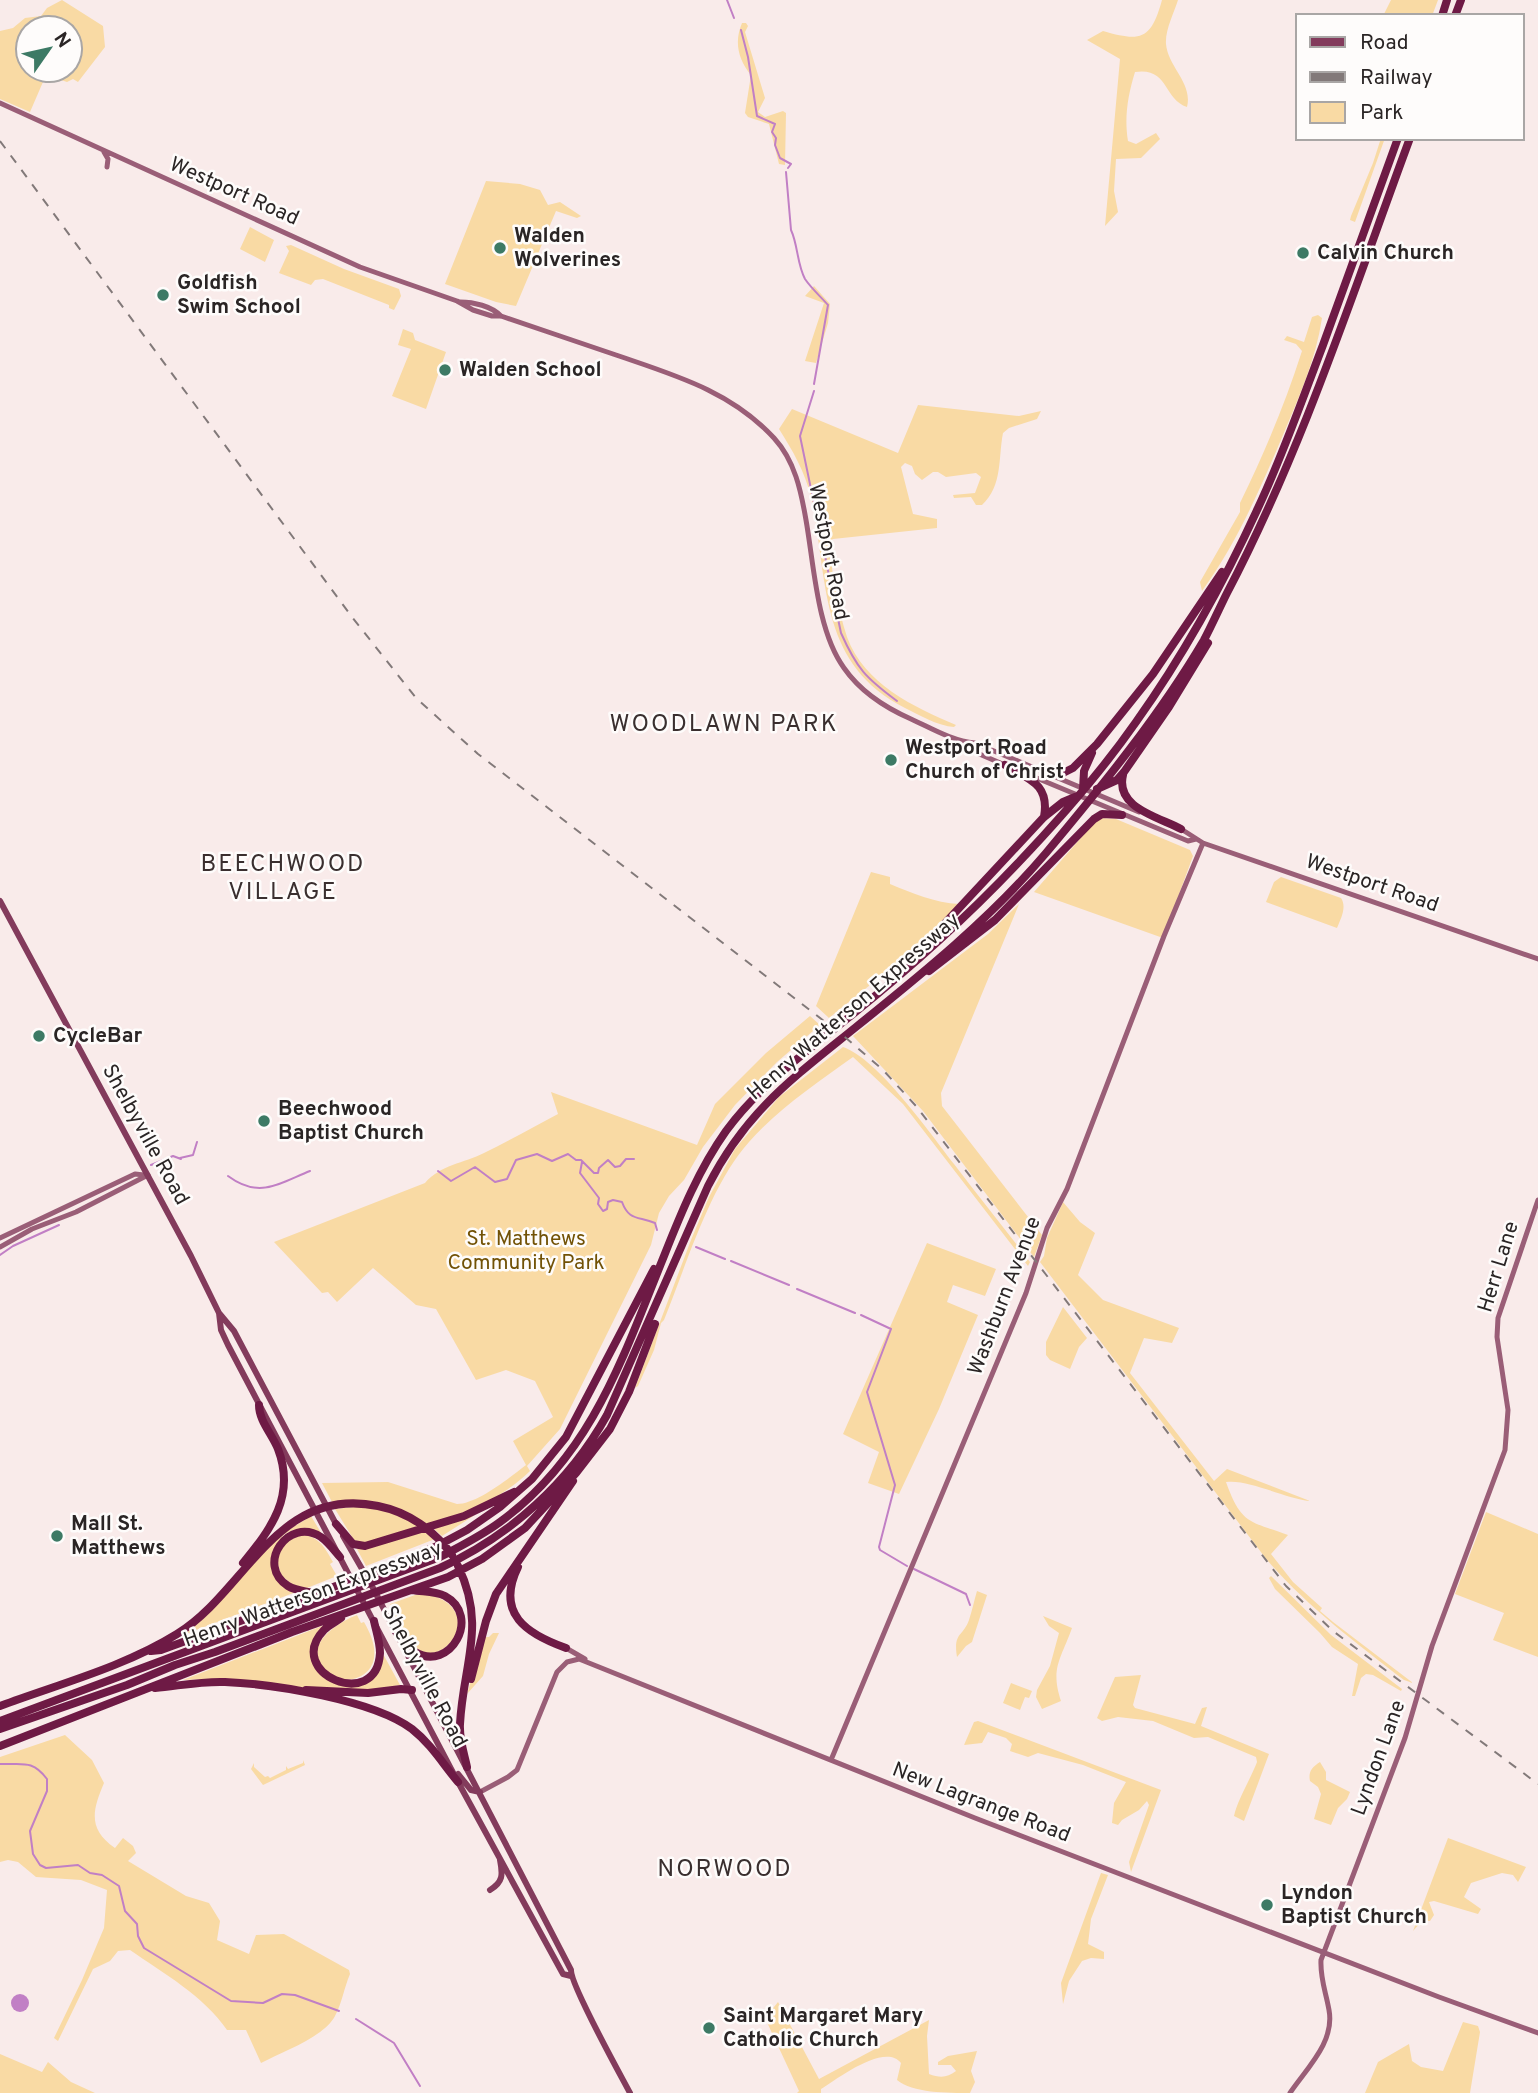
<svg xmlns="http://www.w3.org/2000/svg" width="1538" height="2093" font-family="Overpass,sans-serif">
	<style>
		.green { fill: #f9daa4; fill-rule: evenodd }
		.water { fill: #c17fc5 }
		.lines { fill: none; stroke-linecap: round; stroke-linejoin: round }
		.stream { stroke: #c17fc5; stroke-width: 2 }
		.secondary { stroke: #9a5e77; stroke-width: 5 }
		.primary { stroke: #833b5c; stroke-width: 6 }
		.highway { stroke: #6e1a45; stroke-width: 8 }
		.rail { stroke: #827979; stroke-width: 2; stroke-dasharray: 9 9; stroke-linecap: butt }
		.poi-dot { fill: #3d7a65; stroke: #fefcfb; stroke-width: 2.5 }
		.labels { text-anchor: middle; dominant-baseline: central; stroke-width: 5; stroke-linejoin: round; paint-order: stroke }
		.street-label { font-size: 21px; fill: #2a2525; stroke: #fefcfb }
		.poi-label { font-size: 21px; font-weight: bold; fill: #2a2525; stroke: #fefcfb; text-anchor: start }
		.park-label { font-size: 21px; fill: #725206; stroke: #fefcfb }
		.quarter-label { font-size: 24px; letter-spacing: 2px; fill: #3a2f2f; stroke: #fefcfb }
	</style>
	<rect width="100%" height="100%" fill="#f9ebea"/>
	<path class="green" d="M62,0L103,26L105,47L78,82L73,79L67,82L46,75L30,112L0,99V31L13,28L25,18L41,16L47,8ZM28,28H70V70H28Z
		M1162,0H1178C1174,13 1165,30 1166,44C1168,67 1193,83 1187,107C1163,99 1169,67 1135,72C1128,95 1124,117 1128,141L1136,144L1156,133L1160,139L1141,158L1116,159L1114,191L1118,212L1105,226L1120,59L1087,40L1103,31C1141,42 1151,40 1162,0Z
		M1391,0H1438L1432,16H1383Z
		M742,23H746L748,26L745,32L765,98L758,112L765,117L783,111L786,113L785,165L779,164L769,124L748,117L745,113L751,75C738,59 734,42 742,23Z
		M1381,138H1385L1355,222L1350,220L1351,216L1373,163Z
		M486,181L520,184L540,190L548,205L560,202L581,216L577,218L556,211L516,306L496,302L445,284Z
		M250,227L274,240L265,262L240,249Z
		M291,245L344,269L399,289L401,296L394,310L389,308V305L323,279L315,280L311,285L279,273L289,251L286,246Z
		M814,286L830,304L828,323L816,363L805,361L824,303L805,296Z
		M1318,315L1322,318C1316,359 1299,397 1283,435C1260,489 1237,543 1202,591L1200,582L1240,512V503C1264,454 1285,404 1302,351L1296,344L1284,340L1287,336L1304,342L1312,317Z
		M403,329L413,333L415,340L446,352L426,409L392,396L411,349L398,345Z
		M918,405L1019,416L1041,411L1037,419L1009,428L1003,433C998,459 1003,485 982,505H976L971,497L954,498L953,495L975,493L981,477L976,473L946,477L938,472H933L922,480L915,474L912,466L905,463L901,467L913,514L937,519V528L833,539L828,542C833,573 837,607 847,637C864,684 914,707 956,725L954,727C938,726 919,715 905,708C817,663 829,580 811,497C805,472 793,451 779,429L792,409L898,453Z
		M1101,818L1116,819L1190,850L1193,856L1163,938L1034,892L1092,825Z
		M871,872L890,877V884C912,893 935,903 959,904L915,949L829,1018L816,1006Z
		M1281,877L1341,898C1347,907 1341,918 1337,928L1266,902L1274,882Z
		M1019,904L941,1093L942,1106L1042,1235L1034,1257L923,1111L853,1036L988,934Z
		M810,1016L820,1025L777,1062L735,1105L703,1147L684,1180L669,1196L659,1213L651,1245L560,1429L527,1466L530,1471C487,1513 427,1525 370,1542L359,1543L354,1540L335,1509L354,1507L352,1501L332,1502L322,1483L388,1482L457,1504C477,1504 509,1478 526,1465L513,1441L553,1417L535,1381L506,1370L476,1380L436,1309L416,1305L373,1268L337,1302L328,1292L322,1293L274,1242L425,1183C440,1165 464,1163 484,1153C509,1141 533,1127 558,1114L551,1092L697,1145L715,1104L766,1053Z
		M843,1047C878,1059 930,1133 954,1164C979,1197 1005,1229 1030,1262L1028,1266L903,1104L853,1057C817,1083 778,1109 749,1142C710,1185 686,1266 664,1320L661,1323L654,1350L638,1386L635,1388L691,1240L709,1197L735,1149L779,1097Z
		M1063,1202L1080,1222L1095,1233L1078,1275L1103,1300L1179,1328L1172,1343L1144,1338L1130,1373L1214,1481L1227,1469L1310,1501C1283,1498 1249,1479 1226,1482C1241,1524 1249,1521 1288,1535L1271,1554L1293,1582L1322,1608L1320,1611L1333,1622L1413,1683L1404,1680C1355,1642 1308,1607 1267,1560L1040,1262L1044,1256L1047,1238Z
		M927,1243L996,1269L985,1296L953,1285L947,1302L978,1315L939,1409L899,1494L868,1483L879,1452L843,1434Z
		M1063,1307L1087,1338L1079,1347L1070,1369L1050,1360L1046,1355V1342Z
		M1486,1512L1538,1534V1657L1493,1640L1504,1613L1455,1594Z
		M475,1515L442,1536L433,1528Z
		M311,1516L323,1536C316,1534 308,1531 301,1530C282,1527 272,1549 272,1564L296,1592L183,1635L203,1619L279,1536Z
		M425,1530L435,1539L366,1566L357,1549H364Z
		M302,1534C320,1538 324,1546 333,1562L330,1564L337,1576L307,1588L294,1586L281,1575L277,1561L283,1544Z
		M1271,1576L1331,1635L1402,1689L1401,1691L1373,1675L1366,1674L1361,1678L1355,1696H1352L1358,1664L1332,1647L1320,1633L1275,1589L1269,1578Z
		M977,1591L987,1595L972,1642L966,1646L957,1657C953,1632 963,1637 969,1620C972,1611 974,1601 977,1591Z
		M427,1594C489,1609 444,1673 413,1647C401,1636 396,1617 390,1604L415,1595Z
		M357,1615L361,1623L364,1622C370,1633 376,1645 374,1658C371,1679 343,1686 328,1673C298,1648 336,1623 357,1615Z
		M1043,1616L1072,1628C1061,1659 1050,1668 1061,1701L1042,1709L1036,1697L1037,1690L1050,1666L1059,1633L1049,1626Z
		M327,1624L312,1648L322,1676L339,1685L367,1679L382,1652L400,1685C329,1702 255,1674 183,1680Z
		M493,1633H499L489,1654L483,1676L467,1694L484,1637H489Z
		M1141,1675L1133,1705L1135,1708L1195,1724L1202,1708L1207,1707L1201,1726L1269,1754L1244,1821L1234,1816C1237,1801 1251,1778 1257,1762L1256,1757L1208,1737L1194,1738L1153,1721L1118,1717L1102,1721L1097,1718L1115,1677Z
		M1011,1683L1032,1691L1029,1698L1025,1697L1020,1710L1003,1703Z
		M978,1721L1161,1790L1131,1872L1129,1862L1149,1805L1147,1801L1139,1810L1122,1820L1118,1825L1112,1823L1114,1803L1126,1782L1083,1765L1038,1753L1028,1757L1010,1751L1012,1744L1006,1738L988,1732L982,1743L964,1745L974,1722Z
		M65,1735L92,1760L104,1783C92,1811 88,1829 115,1848L123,1838L133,1846L136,1853L128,1861L186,1896L209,1903L220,1921L217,1940L249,1954L256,1935L284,1934L349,1970L350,1974C344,1988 342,2003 335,2016C324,2037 282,2052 261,2063L246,2030H227C204,1996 163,1973 130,1950L118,1951L110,1961L93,1969L58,2041L54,2038L82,1980L104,1928L107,1890L81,1880L36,1877L18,1862L8,1860L0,1862V1757Z
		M303,1760L305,1765L263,1785L251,1769L254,1763V1767L265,1777L268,1776L270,1778L286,1770V1766L288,1769L303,1763Z
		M1320,1762L1326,1772V1780L1350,1792L1347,1799L1338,1808L1331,1825L1314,1819L1321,1794L1318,1787L1310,1781C1308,1772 1312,1767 1320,1762Z
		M1448,1838L1526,1867L1518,1882L1513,1875L1502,1873L1471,1883L1464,1897L1481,1909L1478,1914L1434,1901L1429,1902L1434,1915L1430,1921H1422L1413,1931Z
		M1101,1873L1108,1875L1091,1919L1088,1944L1104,1952V1959L1091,1958L1082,1961L1069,1981L1063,2004L1061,1983Z
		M778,2002L819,2079L929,2020L927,2036L929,2074C940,2078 947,2078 956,2071L951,2065H938V2062L948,2056L977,2051L971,2071L975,2082L970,2093C948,2093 912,2093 897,2080L901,2063C885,2042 837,2079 821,2089V2093H797L799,2091L765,2018Z
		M1463,2022L1478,2026L1480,2032L1470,2093H1365L1378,2062L1409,2044L1412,2061L1421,2067L1443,2071Z
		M0,2054L42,2072L48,2062L71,2082L95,2093H0Z"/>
	<path class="water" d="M11 2003a9 9 0 1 1 18 0a9 9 0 1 1-18 0Z"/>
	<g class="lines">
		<path class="stream" d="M727,0L734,18
			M741,30L748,57L757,116L775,124L772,132L776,138L775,145L780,158L791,164L788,168
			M786,172L791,230C798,245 797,264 805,279C811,288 821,297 828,305L814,384
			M814,391L800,436L841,633C857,669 866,678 897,701
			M180,1158L193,1155L197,1142
			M582,1162L580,1173L599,1198L598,1204L603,1211L607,1209L608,1202L613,1200L622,1202C629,1221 638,1216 655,1223L657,1230
			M151,1165L173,1156L181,1159
			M438,1171L451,1181L475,1167L495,1182L507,1179L516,1160L537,1154L552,1161L568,1154L576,1160H581L594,1173H598L599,1168L608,1160L615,1167L620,1166L626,1159H634
			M228,1176C259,1199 278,1184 310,1171
			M696,1247L725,1259
			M0,1255L13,1246L59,1225
			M731,1261L789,1285
			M797,1289L855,1313
			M861,1315L891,1329L867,1392L895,1485L879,1547L880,1550L907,1566
			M914,1569L966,1594L970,1605
			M0,1764C22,1765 32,1759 47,1779V1791L30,1831L33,1854L40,1865L46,1868L78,1865L90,1873L102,1875L119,1886L125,1911L137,1924L138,1936L144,1948L231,2001L263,2003L282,1994L295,1995L339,2011
			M356,2019L394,2043L420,2086"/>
		<path class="secondary" d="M0,103L360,267L457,301L473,310L492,316H501C539,329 578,342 616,355C674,375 731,391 774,438C795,461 801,491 806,520C814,565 817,631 844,668C860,691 886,708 911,719C931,728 952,741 975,743L1139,812
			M104,152L108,159L107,167
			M460,302C474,302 491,306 501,316
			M963,742L970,750L1005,765
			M1027,774L1188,841L1196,839
			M1178,827L1203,843L1538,959
			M0,1238L135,1174L144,1175
			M0,1247L32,1229L76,1212L148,1175
			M566,1648L585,1659
			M831,1760L1026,1293L1047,1228L1067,1189L1164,936L1203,843
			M480,1792L508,1777L517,1770L557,1672L567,1662L579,1659L975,1818L1439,1997L1538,2033
			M1290,2093C1307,2068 1335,2042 1329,2010C1326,1992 1320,1979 1321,1960L1405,1738L1432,1646L1505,1450L1508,1410L1497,1337L1498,1318L1538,1200"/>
		<path class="primary" d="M0,901L191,1256L219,1313L234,1331L337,1526
			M219,1313L221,1330L228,1345L458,1782L563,1974L571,1976
			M343,1536L373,1588L571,1970C570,1984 620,2074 630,2093
			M458,1774L471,1790L480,1792
			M490,1890C503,1882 503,1875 500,1860"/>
		<path class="highway" d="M1442,16L1447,0
			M1455,16L1461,0
			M1005,765C1029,779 1050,784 1044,817
			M1047,775L1063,773L1073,768L1097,744L1153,674L1222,572
			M1123,775C1115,808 1159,817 1181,829
			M1097,789L1117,780L1124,772L1169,707L1208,643
			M1083,790L1084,771L1092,753
			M921,949L1044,817L1063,802L1075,797
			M929,971L995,920L1094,819L1102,814L1122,815
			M336,1524L353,1544L365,1546L464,1516L514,1492
			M243,1563C271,1529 296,1496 278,1449C272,1434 259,1421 259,1405
			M458,1566C487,1626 463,1664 460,1724C459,1739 464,1753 467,1767
			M518,1567C495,1614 527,1634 566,1648
			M314,1593C305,1591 296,1591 288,1586C255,1565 288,1516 321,1537C328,1542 334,1550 340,1557
			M341,1618C336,1622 329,1625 324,1630C283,1673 377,1713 380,1653C380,1642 376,1631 374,1621
			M396,1632C401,1638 407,1647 415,1652C450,1673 482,1616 445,1596C435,1591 423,1592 412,1590
			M151,1651L161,1650L377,1571L435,1547L467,1530L500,1507L532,1479L566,1437L654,1269
			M471,1679L486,1621L496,1594L573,1481
			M155,1688C178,1686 201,1681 225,1682C274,1684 373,1700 412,1729C431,1744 443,1764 458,1782
			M306,1690L368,1693L401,1689L412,1690
			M0,1706C59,1684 124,1667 177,1634C246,1592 276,1485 378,1506C408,1512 434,1530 452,1555
			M0,1721L440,1557C461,1546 481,1536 500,1522C592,1455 623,1357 664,1256C681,1213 699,1169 726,1131C760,1085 805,1053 848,1018C908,970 965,919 1017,864C1059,820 1101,772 1136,722C1183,656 1224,582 1258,508C1283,455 1302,400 1323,345C1348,276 1373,207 1398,138
			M0,1729L127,1685L175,1665L215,1652L440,1568C510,1536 569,1483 607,1415L708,1186C746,1111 793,1078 856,1027C922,974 991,918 1046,853C1102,786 1160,715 1204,640C1212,625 1219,609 1227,593C1303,448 1353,292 1410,138
			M0,1746L292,1632L448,1577L482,1559L525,1528L576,1473L610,1429L629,1392L655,1324"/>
		<path class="rail" d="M0,141L352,617L416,698L478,754L846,1038L883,1070L916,1106L1286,1586L1333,1631L1538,1784"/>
	</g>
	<g class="poi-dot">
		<circle cx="500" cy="248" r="7"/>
		<circle cx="1303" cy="253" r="7"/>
		<circle cx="163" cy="295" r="7"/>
		<circle cx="445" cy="370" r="7"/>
		<circle cx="891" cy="760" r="7"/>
		<circle cx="39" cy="1036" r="7"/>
		<circle cx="264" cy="1121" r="7"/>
		<circle cx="57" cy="1536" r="7"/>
		<circle cx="1267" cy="1905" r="7"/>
		<circle cx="709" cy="2028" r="7"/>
	</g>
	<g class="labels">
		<g class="street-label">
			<text transform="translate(234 192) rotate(24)">Westport Road</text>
			<text transform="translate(828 552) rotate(79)">Westport Road</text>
			<text transform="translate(1372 884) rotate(19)">Westport Road</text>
			<text transform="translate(854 1007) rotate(-41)">Henry Watterson Expressway</text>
			<text transform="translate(145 1135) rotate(61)">Shelbyville Road</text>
			<text transform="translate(1499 1267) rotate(-73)">Herr Lane</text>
			<text transform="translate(1005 1296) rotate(-69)">Washburn Avenue</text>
			<text transform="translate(313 1595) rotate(-20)">Henry Watterson Expressway</text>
			<text transform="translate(424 1677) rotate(62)">Shelbyville Road</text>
			<text transform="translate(1379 1758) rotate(-70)">Lyndon Lane</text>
			<text transform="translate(981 1803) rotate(21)">New Lagrange Road</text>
		</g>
		<g class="poi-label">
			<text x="514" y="236">Walden<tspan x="514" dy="24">Wolverines</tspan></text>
			<text x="1317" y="253">Calvin Church</text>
			<text x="177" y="283">Goldfish<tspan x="177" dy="24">Swim School</tspan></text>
			<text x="459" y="370">Walden School</text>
			<text x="905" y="748">Westport Road<tspan x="905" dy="24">Church of Christ</tspan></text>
			<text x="53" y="1036">CycleBar</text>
			<text x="278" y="1109">Beechwood<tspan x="278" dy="24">Baptist Church</tspan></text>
			<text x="71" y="1524">Mall St.<tspan x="71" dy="24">Matthews</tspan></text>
			<text x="1281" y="1893">Lyndon<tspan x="1281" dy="24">Baptist Church</tspan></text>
			<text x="723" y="2016">Saint Margaret Mary<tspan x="723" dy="24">Catholic Church</tspan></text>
		</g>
		<g class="park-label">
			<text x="526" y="1239">St. Matthews<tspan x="526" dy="24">Community Park</tspan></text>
		</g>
		<g class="quarter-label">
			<text x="724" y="725">WOODLAWN PARK</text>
			<text x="283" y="865">BEECHWOOD<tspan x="283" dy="28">VILLAGE</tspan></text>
			<text x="725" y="1870">NORWOOD</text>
		</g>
	</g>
	<rect x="1296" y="14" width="228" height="126" fill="#fefcfb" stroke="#a9a6a5" stroke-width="2"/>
	<rect x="1310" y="37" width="35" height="10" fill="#833b5c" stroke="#a9a6a5" stroke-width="2"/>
	<text x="1360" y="49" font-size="21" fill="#2a2525">Road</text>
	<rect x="1310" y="72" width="35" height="10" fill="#827979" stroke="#a9a6a5" stroke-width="2"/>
	<text x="1360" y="84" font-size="21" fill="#2a2525">Railway</text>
	<rect x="1310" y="102" width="35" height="21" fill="#f9daa4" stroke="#a9a6a5" stroke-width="2"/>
	<text x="1360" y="119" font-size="21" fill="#2a2525">Park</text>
	<g transform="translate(49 49) rotate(56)"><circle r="33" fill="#fefcfb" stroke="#a9a6a5" stroke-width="2"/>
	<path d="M0-5L12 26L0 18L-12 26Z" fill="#3d7a65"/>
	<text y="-10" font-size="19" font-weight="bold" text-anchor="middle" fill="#2a2525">N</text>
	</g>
</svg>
